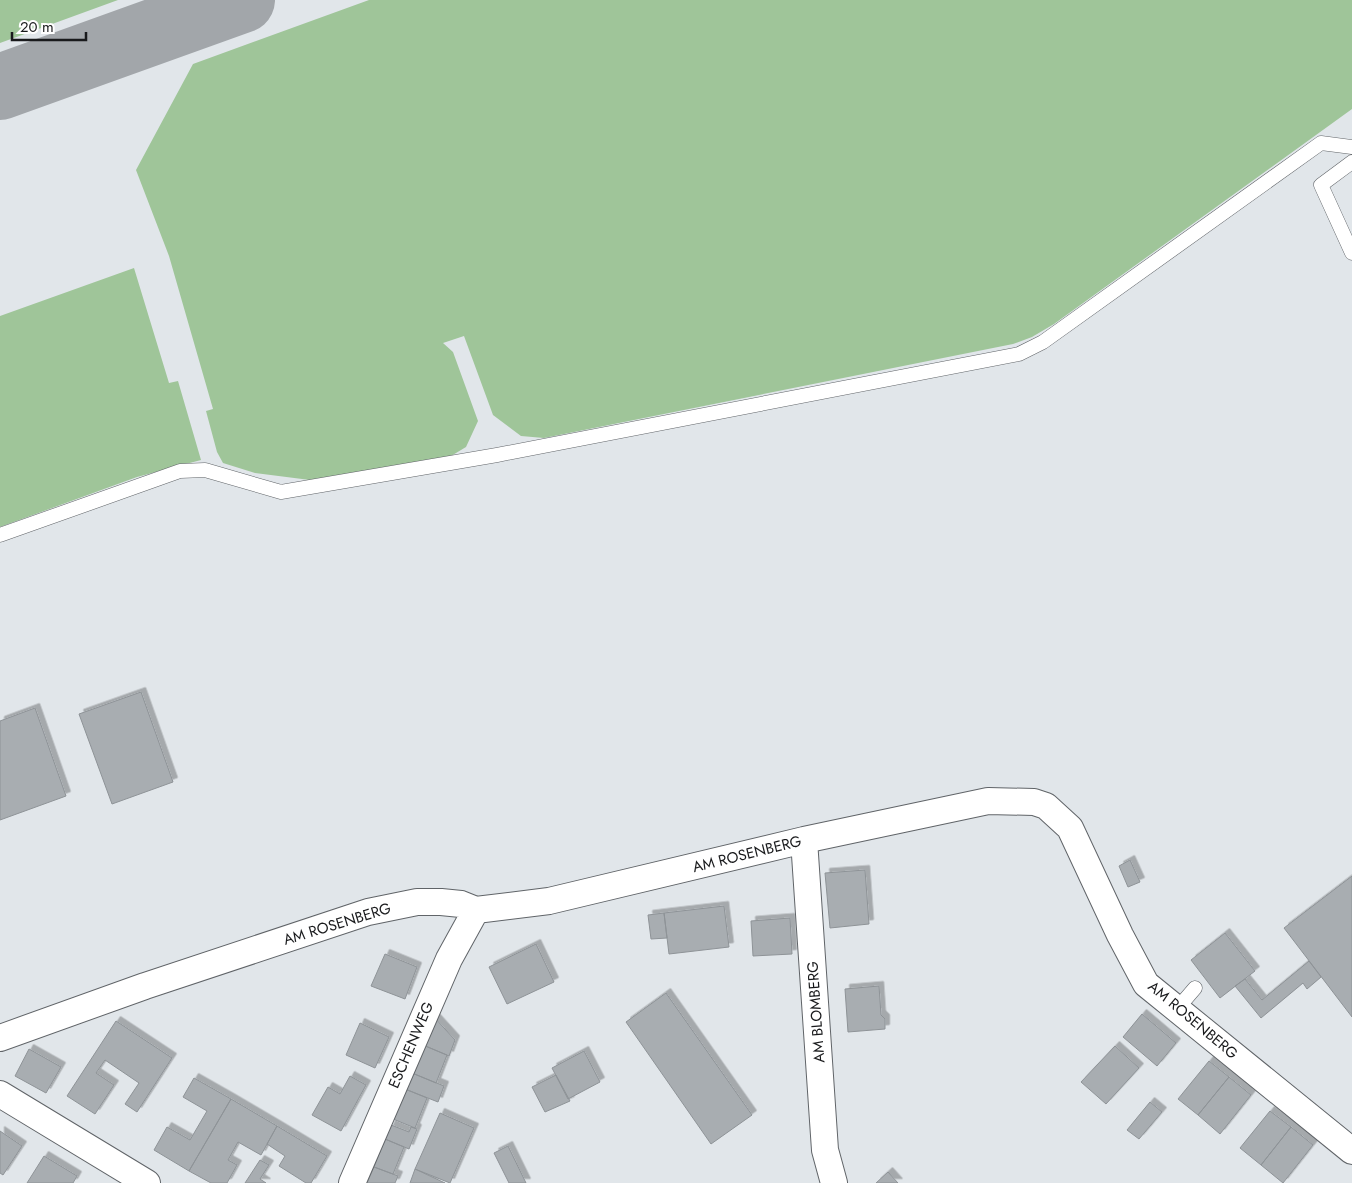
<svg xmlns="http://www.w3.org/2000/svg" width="1352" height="1183" font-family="Jost,sans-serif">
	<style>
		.green { fill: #9fc599 }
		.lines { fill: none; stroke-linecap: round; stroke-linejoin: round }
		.taxiway { stroke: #a2a6aa; stroke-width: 66 }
		.building { fill: #a8adb1; stroke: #8e9397; filter: url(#shadow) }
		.service-casing { stroke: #606468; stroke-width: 15 }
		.minor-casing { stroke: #606468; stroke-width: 28 }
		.service { stroke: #fff; stroke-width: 14 }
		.minor { stroke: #fff; stroke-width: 26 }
		.labels { text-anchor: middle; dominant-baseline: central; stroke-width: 4; stroke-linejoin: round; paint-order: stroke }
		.street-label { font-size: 15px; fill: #191a1c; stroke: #fff }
	</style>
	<defs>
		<filter id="shadow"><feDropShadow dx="4.5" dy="-4.5" stdDeviation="0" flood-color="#0004"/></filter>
	</defs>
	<rect width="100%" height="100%" fill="#e1e6ea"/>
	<path class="green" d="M0,0H118L0,43Z
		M369,0H1352V109L1054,324L1032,337L1013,344L544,438L521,436L493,415L464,336L443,343L453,352L478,421L466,447L451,456L310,480L255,473L223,463L217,452L206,411L213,409L169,256L136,170L193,64Z
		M134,268L169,383L178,381L201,460L137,477L0,527V316Z"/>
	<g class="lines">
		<path class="taxiway" d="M0,87L242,0"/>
	</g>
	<path class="building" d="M141,692L173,782L112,804L79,714Z
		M35,708L66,796L0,820V721Z
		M1130,860L1140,882L1128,887L1119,866Z
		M865,870L869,924L830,928L825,873Z
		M1352,876V1017L1284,928Z
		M724,906L729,947L669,954L664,913Z
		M664,913L667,938L651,939L648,915Z
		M790,918L792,954L753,956L751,921Z
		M1225,933L1255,971L1220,998L1191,960Z
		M536,944L554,982L507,1004L489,967Z
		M385,954L417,967L405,999L371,986Z
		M1309,961L1321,977L1307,989L1303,983L1261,1018L1235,986L1245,979L1262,1000Z
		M879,986L881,1015L885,1019V1029L848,1032L845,989Z
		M666,993L752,1115L711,1144L626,1022Z
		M1142,1014L1176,1043L1157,1066L1123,1037Z
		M434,1017L455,1040L449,1056L423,1045Z
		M116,1021L172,1058L137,1112L125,1104L139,1083L105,1060L96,1073L114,1085L95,1114L67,1096Z
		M360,1023L389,1037L375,1068L346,1055Z
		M423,1045L447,1055L436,1083L412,1073Z
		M1115,1046L1139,1068L1106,1104L1081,1082Z
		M29,1049L61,1067L46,1093L15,1076Z
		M584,1051L600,1082L568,1099L552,1068Z
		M1209,1061L1229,1077L1198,1115L1178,1099Z
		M412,1073L444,1086L438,1102L405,1089Z
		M556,1075L570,1101L545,1112L532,1087Z
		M350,1076L366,1085L341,1131L312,1115L328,1087L340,1094Z
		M1229,1077L1251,1095L1220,1134L1198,1115Z
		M194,1078L231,1099L189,1171L154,1150L167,1127L190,1140L207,1111L183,1097Z
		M405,1089L427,1098L415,1128L393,1119Z
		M231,1099L277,1126L261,1155L238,1142L228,1160L237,1165L227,1183H211L189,1171Z
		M1150,1102L1162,1112L1139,1139L1127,1130Z
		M1270,1111L1291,1127L1261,1165L1240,1148Z
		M440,1113L474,1128L450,1183L415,1169Z
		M391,1125L409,1132L411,1127L417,1129L409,1149L385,1139Z
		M277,1126L327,1156L311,1183H306L279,1166L285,1156L267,1144Z
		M1291,1127L1313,1145L1283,1183L1261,1165Z
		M0,1131L22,1146L3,1175L0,1173Z
		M385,1139L404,1147L393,1174L374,1167Z
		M508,1146L526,1183H509L494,1153Z
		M44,1156L77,1176L73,1183H27Z
		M260,1160L269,1165L260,1179L266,1183H245Z
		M374,1167L398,1176L395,1183H367Z
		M415,1169L445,1183H410Z
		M888,1172L898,1183H876Z"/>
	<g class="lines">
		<g class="service-casing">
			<path id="service" d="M1352,162L1321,185L1352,253
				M0,535L180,471L205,470L281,492L497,455L1019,354L1043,342L1321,143L1352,147
				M1177,1009L1195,988"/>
		</g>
		<g class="minor-casing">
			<path id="minor" d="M804,840L825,1150L834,1183
				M0,1038L145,986L368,912L417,902H441L461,904L476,910L549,901L804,840L988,801L1034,802L1046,806L1070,828L1120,935L1146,984L1352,1151
				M0,1094L147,1183
				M352,1183L449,959L476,910"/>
		</g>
		<use href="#service" class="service"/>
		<use href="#minor" class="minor"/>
	</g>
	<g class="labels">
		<g class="street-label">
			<text transform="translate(747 854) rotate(-14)">AM ROSENBERG</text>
			<text transform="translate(337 924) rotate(-17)">AM ROSENBERG</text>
			<text transform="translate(816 1012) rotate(-94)">AM BLOMBERG</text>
			<text transform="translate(1193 1020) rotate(40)">AM ROSENBERG</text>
			<text transform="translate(411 1045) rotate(-67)">ESCHENWEG</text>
		</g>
	</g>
	<path d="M12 32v8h74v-8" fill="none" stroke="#191a1c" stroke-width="2.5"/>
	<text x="20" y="32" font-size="15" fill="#191a1c" stroke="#ffffff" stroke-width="4" paint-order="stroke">20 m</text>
</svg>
